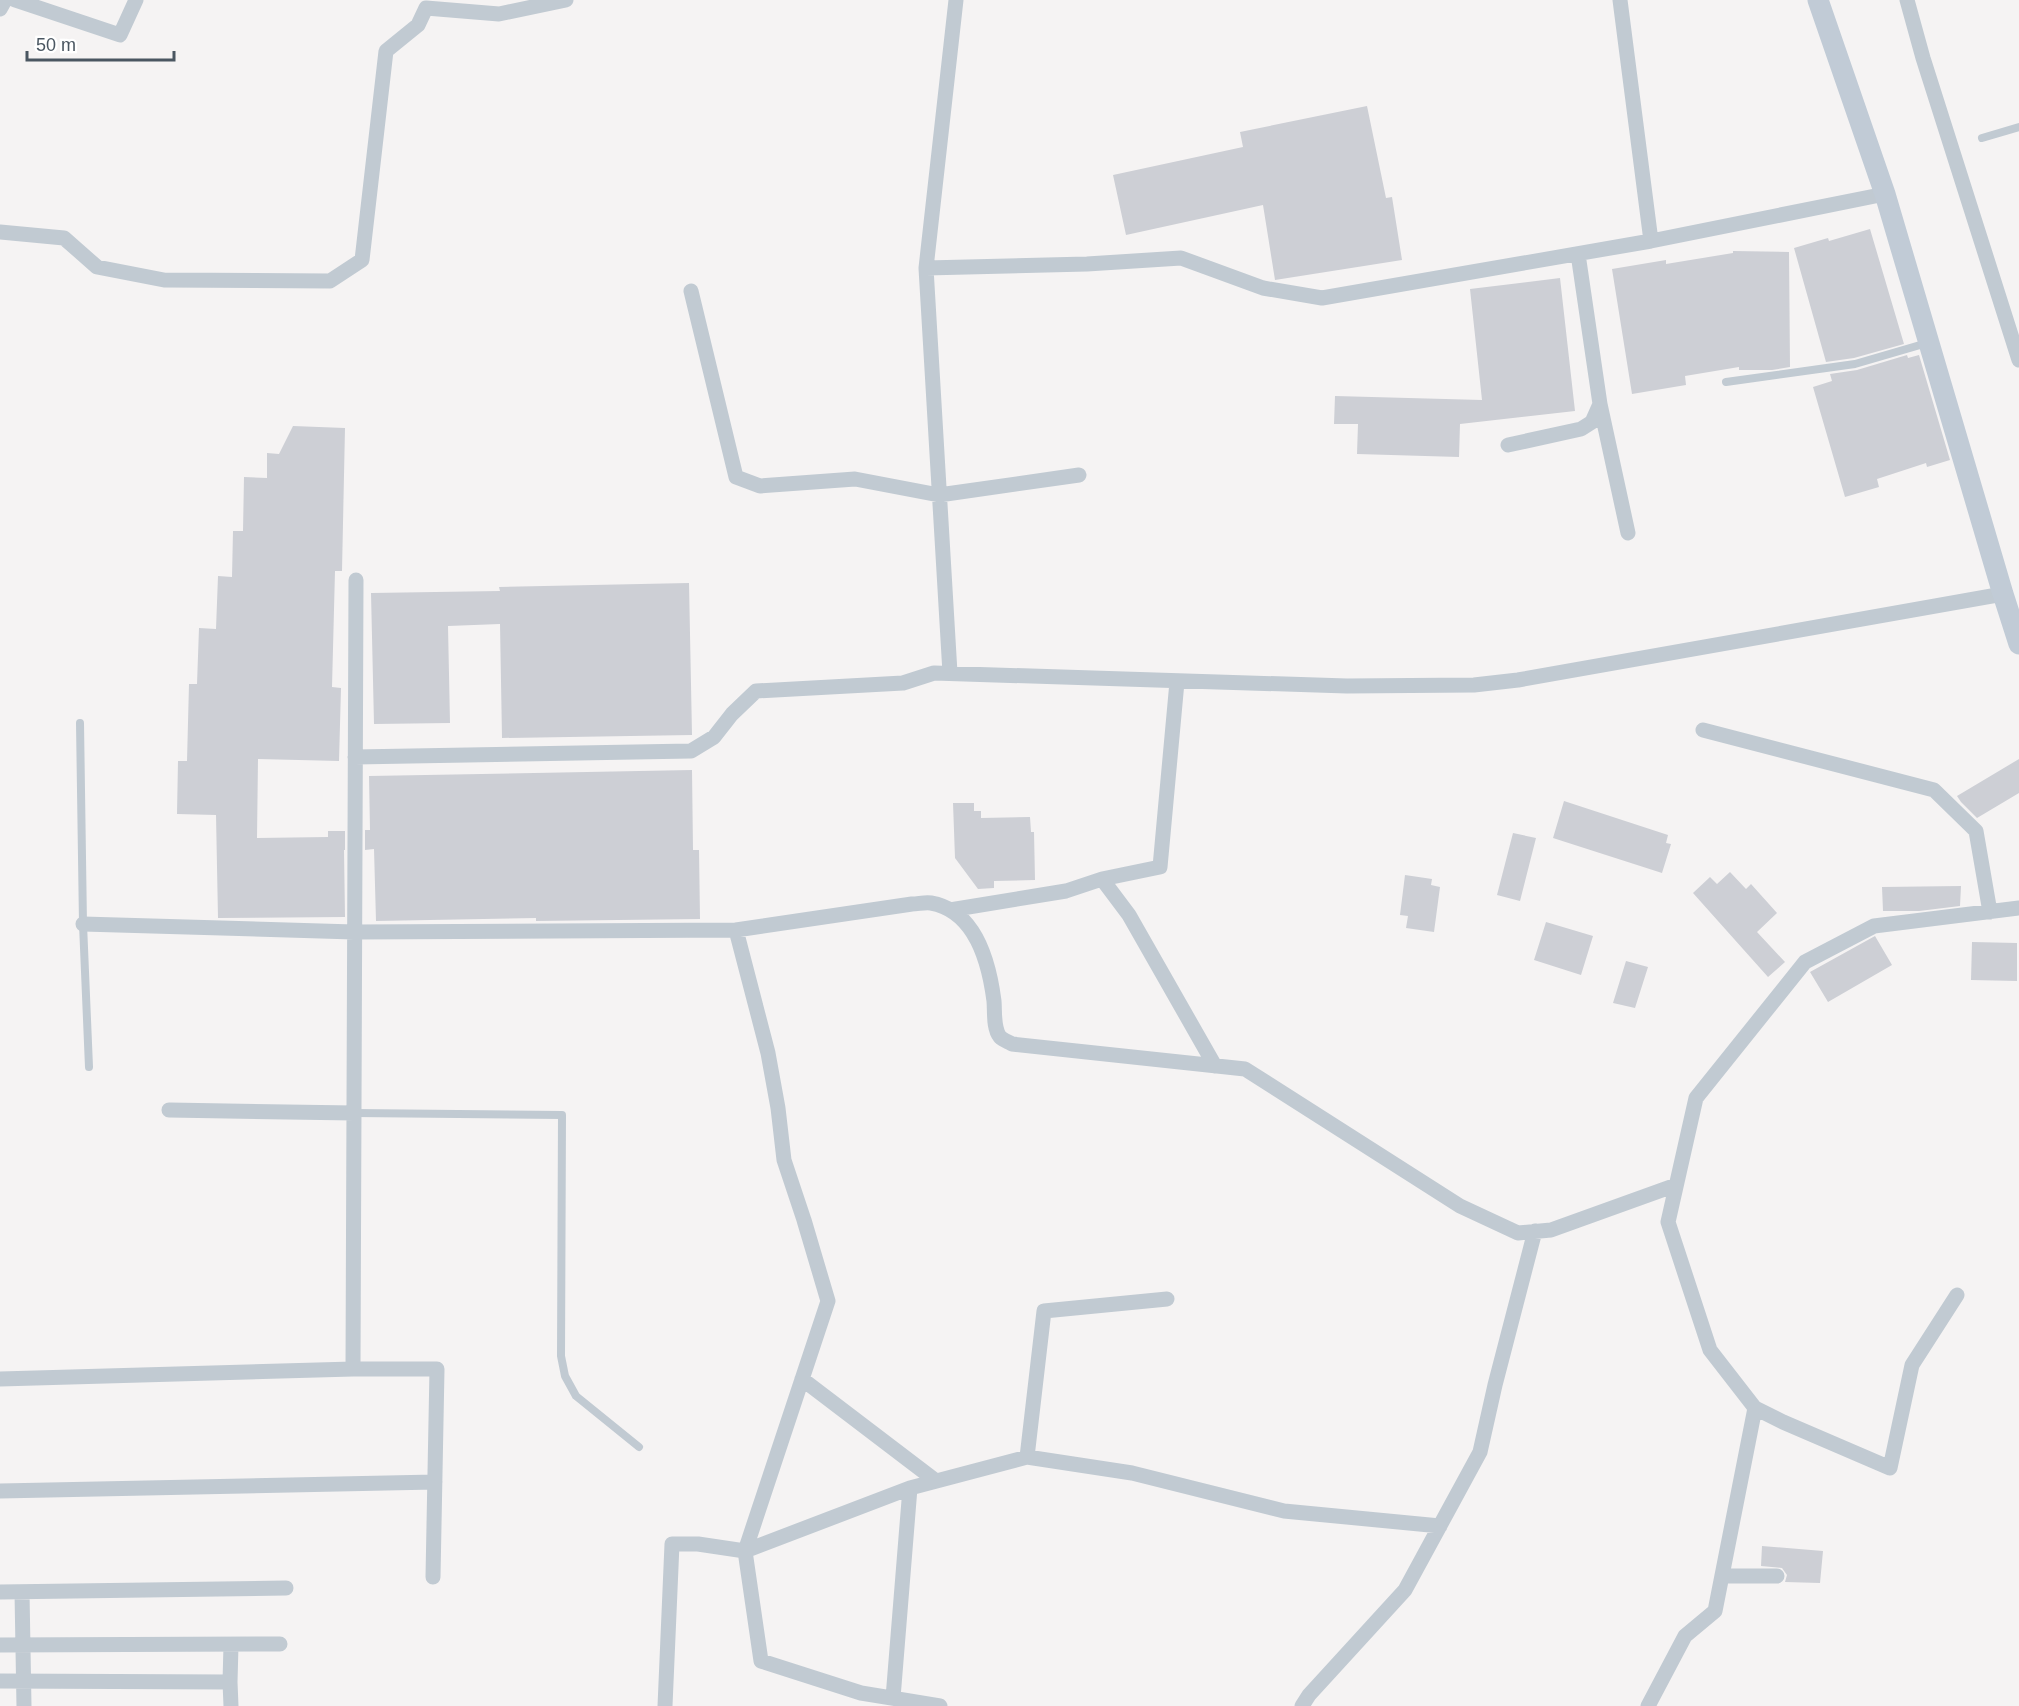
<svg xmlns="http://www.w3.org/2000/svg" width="2019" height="1706" font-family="Helvetica,sans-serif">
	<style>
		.building { fill: #cdcfd5 }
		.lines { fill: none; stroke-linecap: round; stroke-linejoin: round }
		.lane { stroke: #c1cad2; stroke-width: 8 }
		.street { stroke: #c1cad2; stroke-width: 15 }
		.secondary { stroke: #c1cbd6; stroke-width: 21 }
	</style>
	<rect width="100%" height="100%" fill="#f5f3f3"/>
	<path class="building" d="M1367,106L1386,198L1392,197L1402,260L1275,280L1263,205L1126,235L1113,175L1243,147L1240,132Z
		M1870,229L1904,344L1854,358L1826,362L1794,248L1828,238L1829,241Z
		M1733,251L1789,252L1790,367L1772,370H1739V367L1685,376L1686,385L1632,394L1612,269L1666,260V264L1733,253Z
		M1560,278L1575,411L1460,424L1459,457L1357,454L1358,424H1334L1335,396L1482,400L1470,289Z
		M1907,355L1908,358L1919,355L1950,460L1927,467L1926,463L1877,479L1879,487L1845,497L1813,387L1832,381L1830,374L1857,370Z
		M293,426L345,428L342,571H335L332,687L341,688L339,761L258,759L257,838L328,837V831H345V850H344L345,917L218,918L216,815L177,814L178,761H187L189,684H197L199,628L216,629L218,576L232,577L233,531H243L244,477L267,478V453L279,454Z
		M689,583L692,735L502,738L500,624L448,626L450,723L374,724L371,593L500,591L499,587Z
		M2019,759V793L1977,818L1961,802L1957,796Z
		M692,770L693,850H699L700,919L536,921V918L376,921L374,849L365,850V830H370L369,776Z
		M1564,801L1668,835L1666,843L1671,844L1662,873L1553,838Z
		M953,803H974V811H981V818L1030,817L1031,832H1034L1035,880L994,881V888L978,889L955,858Z
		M1513,833L1536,838L1520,901L1497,895Z
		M1730,872L1746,889L1751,884L1777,913L1757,932L1785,962L1768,977L1693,893L1710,877L1717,884Z
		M1405,875L1432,879L1431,885L1440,887L1434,932L1406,928L1408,916L1400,915Z
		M1961,886L1960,906L1919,911H1883L1882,887Z
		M1546,922L1593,936L1581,975L1534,960Z
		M1875,936L1892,965L1828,1002L1810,972Z
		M1972,942L2017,943V981L1971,980Z
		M1626,961L1648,967L1635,1008L1613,1003Z
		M1762,1546L1823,1551L1820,1583L1785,1582L1787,1575L1782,1568L1761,1566Z"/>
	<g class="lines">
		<path class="lane" d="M1982,138L2019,127
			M1726,382L1855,364L1927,343
			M80,723L83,924L89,1067
			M354,1113L562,1115L561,1356L565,1376L576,1396L639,1447"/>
		<path class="street" d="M15,0L120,35L136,0
			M1620,0L1651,241
			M1907,0L1923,58L2019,360
			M0,9L5,0
			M0,232L64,238L97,267L164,280L330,281L362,260L386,51L418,25L426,8L499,14L566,0
			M1578,254L1600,404L1628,533
			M926,268L956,0
			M691,291L736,477L760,486L855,479L939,495L1079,475
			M1508,445L1581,429L1592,422L1600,404
			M950,673L926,268L1087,264L1181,258L1263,288L1322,298L1651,241L1885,194
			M1703,730L1934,790L1976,831L1990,912
			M355,757L691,751L714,737L732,714L756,691L903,683L934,673L1347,686L1474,685L1518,680L2003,594
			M1102,879L1160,867L1177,682
			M950,910L1066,891L1102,879L1129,915L1215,1066
			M83,924L354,932L736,930L768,1053L778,1108L784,1160L804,1220L828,1301L745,1551
			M736,930L912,904C918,904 925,902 931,903C976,911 989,962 994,1001C995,1012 993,1028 1000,1037C1003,1040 1009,1042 1012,1044L1245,1069L1460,1206L1518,1233L1551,1230L1676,1185
			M169,1110L354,1113
			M1957,1295L1912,1365L1890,1468L1783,1422L1755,1408L1710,1350L1668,1222L1696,1098L1805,962L1874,926L2019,908
			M353,1369H437L433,1577
			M0,1379L353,1369L356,580
			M802,1379L936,1481
			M1027,1457L1044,1311L1167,1299
			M0,1491L435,1482
			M745,1551L910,1488L1027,1457L1132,1473L1284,1511L1440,1526
			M1722,1576H1777
			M0,1592L286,1588
			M22,1592L24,1706
			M0,1645L280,1644
			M0,1681L230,1682L231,1706
			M230,1682L231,1645
			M893,1698L910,1488
			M665,1706L672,1544H698L745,1551L761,1661L861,1693L940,1706
			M1302,1706L1309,1695L1405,1590L1480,1452L1495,1385L1535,1231
			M1648,1706L1685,1636L1715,1611L1755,1408"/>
		<path class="secondary" d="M1818,0L1885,194L2003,594L2019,644"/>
	</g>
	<path d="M27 51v9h147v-9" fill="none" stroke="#4a5661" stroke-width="3"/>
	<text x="36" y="51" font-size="18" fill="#4a5661" stroke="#ffffff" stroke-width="4.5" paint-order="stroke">50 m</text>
</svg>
